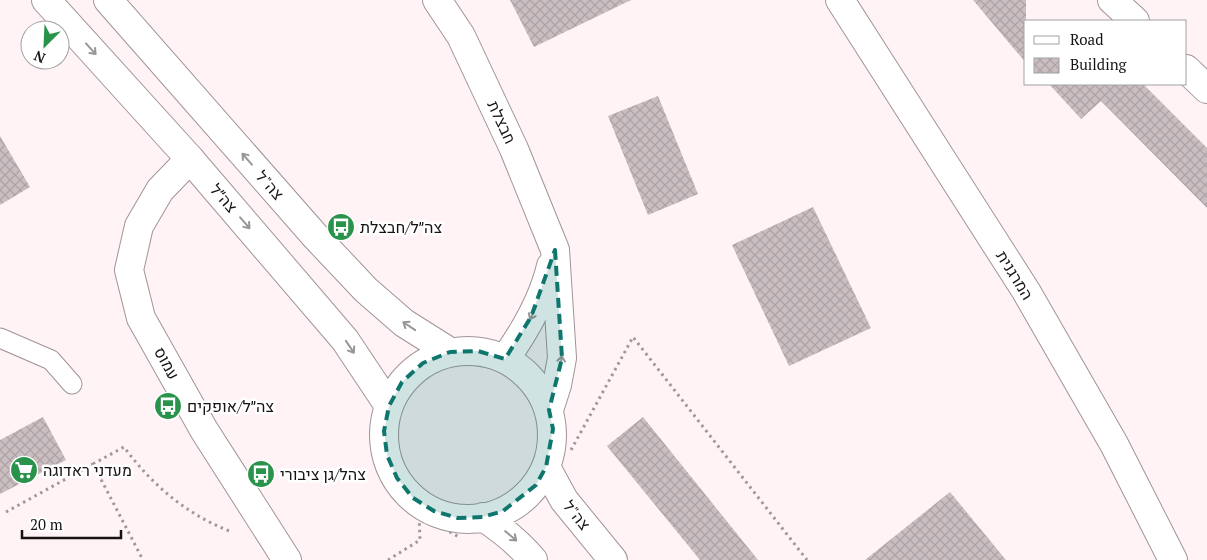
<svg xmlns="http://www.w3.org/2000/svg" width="1207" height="560" font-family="'PT Serif',Heebo,serif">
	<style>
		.building { fill: url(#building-cross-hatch) }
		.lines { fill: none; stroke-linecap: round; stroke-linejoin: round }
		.service-casing { stroke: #a09497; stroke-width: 21 }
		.minor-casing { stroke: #a09497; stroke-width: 30 }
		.tertiary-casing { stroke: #a09497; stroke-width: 30 }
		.secondary-casing { stroke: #a09497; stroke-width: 30 }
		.path { stroke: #a1989a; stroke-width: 3; stroke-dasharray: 2.5 4; stroke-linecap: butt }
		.service { stroke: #fff; stroke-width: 19 }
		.minor { stroke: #fff; stroke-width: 28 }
		.tertiary { stroke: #fff; stroke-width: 28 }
		.secondary { stroke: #fff; stroke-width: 28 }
		.oneway { stroke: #979595 }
		.marked { fill: #0f766e; fill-opacity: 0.2; stroke: #0f766e; stroke-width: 4; stroke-dasharray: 10 6; stroke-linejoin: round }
		.labels { text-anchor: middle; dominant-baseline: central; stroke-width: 5; stroke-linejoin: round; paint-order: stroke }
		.street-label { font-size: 16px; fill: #171314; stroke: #fff }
		.poi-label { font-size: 16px; fill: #171314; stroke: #fff; text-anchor: start }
	</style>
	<defs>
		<pattern id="building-cross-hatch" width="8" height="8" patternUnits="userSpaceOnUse" patternTransform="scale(1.25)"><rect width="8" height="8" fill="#cabec1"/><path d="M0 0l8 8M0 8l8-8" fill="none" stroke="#ada2a5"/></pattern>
	</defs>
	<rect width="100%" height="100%" fill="#fff3f5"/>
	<path class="building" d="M510,0H631L534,47Z
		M973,0H1026V63Z
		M1049,84H1143L1207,148V208L1101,101L1081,119Z
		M658,96L698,194L648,215L608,116Z
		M0,136L30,187L0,205Z
		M813,207L871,328L789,366L732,245Z
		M43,417L66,460L0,494V440Z
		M643,417L758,560H700L607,446Z
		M950,492L1006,560H865Z"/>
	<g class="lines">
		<g class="service-casing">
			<path id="service" d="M0,338L51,360L72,384"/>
		</g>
		<g class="minor-casing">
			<path id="minor" d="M437,0L461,36L514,149L555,250L562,358L557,385L549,410
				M1112,0L1135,21
				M1186,69L1207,89
				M190,159L160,190L139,226L129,270L141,318L204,430L287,560
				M505,359C525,331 543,300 551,266"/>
		</g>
		<g class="tertiary-casing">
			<path id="tertiary" d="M840,0L1026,291L1114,444L1173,560"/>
		</g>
		<g class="secondary-casing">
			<path id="secondary" d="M46,0L190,159L345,340L389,406
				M108,0L316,237L366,290L404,323L450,352
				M384 435a84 84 0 1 1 168 0a84 84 0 1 1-168 0Z
				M546,467L564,500L613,560
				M483,517C503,530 518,542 533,560"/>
		</g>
		<path class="path" d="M571,450L633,337L807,560
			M93,464L124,447C152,485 187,515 232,532
			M6,512L93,464L143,560
			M388,560L420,540L419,515L459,537"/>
		<use href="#service" class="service"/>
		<use href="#minor" class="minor"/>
		<use href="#tertiary" class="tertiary"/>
		<use href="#secondary" class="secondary"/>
	</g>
	<defs><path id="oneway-shaft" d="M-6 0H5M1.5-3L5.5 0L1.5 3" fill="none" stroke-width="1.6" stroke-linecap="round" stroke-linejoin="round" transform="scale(1.25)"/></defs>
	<g class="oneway">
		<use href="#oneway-shaft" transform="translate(91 49) rotate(48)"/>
		<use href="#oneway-shaft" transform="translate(247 159) rotate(-131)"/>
		<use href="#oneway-shaft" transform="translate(245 223) rotate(49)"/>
		<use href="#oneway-shaft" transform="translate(533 313) rotate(115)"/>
		<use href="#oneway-shaft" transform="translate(409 326) rotate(-146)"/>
		<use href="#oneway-shaft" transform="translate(350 347) rotate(56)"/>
		<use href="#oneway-shaft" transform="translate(561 363) rotate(-83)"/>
		<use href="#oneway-shaft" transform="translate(511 536) rotate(40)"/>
	</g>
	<path class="marked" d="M555,250L562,358L549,410L553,429L546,467L536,485L503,511L483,517L458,518L434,511L413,498L397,478L387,455L384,431L389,406L402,382L423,363L450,352L478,351L505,359L531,317Z"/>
	<defs>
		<g id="bus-disc" transform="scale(1.4375)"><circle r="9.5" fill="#2a934b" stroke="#fff"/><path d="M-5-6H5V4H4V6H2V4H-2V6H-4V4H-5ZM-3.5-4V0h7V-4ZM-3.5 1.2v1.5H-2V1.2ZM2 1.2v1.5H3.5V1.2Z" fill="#fff"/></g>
		<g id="supermarket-disc" transform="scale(1.4375)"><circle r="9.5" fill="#2a934b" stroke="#fff"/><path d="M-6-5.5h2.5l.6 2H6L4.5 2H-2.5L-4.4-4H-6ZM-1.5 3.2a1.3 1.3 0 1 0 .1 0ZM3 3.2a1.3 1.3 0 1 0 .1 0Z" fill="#fff"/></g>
	</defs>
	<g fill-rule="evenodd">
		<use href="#bus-disc" x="341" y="227"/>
		<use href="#bus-disc" x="168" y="406"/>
		<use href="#supermarket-disc" x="24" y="470"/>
		<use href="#bus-disc" x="261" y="474"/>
	</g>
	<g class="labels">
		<g class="street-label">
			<text transform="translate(502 122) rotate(65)">חבצלת</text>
			<text transform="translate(270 185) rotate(49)">צה"ל</text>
			<text transform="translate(224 198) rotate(49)">צה״ל</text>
			<text transform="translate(1015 275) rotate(58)">המרגנית</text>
			<text transform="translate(167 363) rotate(61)">עמוס</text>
			<text transform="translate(577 515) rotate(52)">צה"ל</text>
		</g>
		<g class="poi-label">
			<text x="360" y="227">צה״ל/חבצלת</text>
			<text x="187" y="406">צה״ל/אופקים</text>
			<text x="43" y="470">מעדני ראדוגה</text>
			<text x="280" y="474">צהל/גן ציבורי</text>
		</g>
	</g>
	<rect x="1024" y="20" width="162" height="65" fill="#ffffff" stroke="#a2a1a1"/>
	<rect x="1034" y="36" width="25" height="8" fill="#ffffff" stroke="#a2a1a1"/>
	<text x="1070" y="45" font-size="15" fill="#171314">Road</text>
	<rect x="1034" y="58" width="25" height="15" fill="url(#building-cross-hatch)" stroke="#a2a1a1"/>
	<text x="1070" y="70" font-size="15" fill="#171314">Building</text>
	<g transform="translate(45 45) rotate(204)"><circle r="24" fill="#ffffff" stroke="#a2a1a1"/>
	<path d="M0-4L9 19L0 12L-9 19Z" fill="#2a934b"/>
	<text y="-8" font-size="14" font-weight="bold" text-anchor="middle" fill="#171314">N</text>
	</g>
	<path d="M22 530v8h99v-8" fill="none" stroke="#171314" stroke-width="2.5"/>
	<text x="30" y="530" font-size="15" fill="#171314" stroke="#ffffff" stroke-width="4" paint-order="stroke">20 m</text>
</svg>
